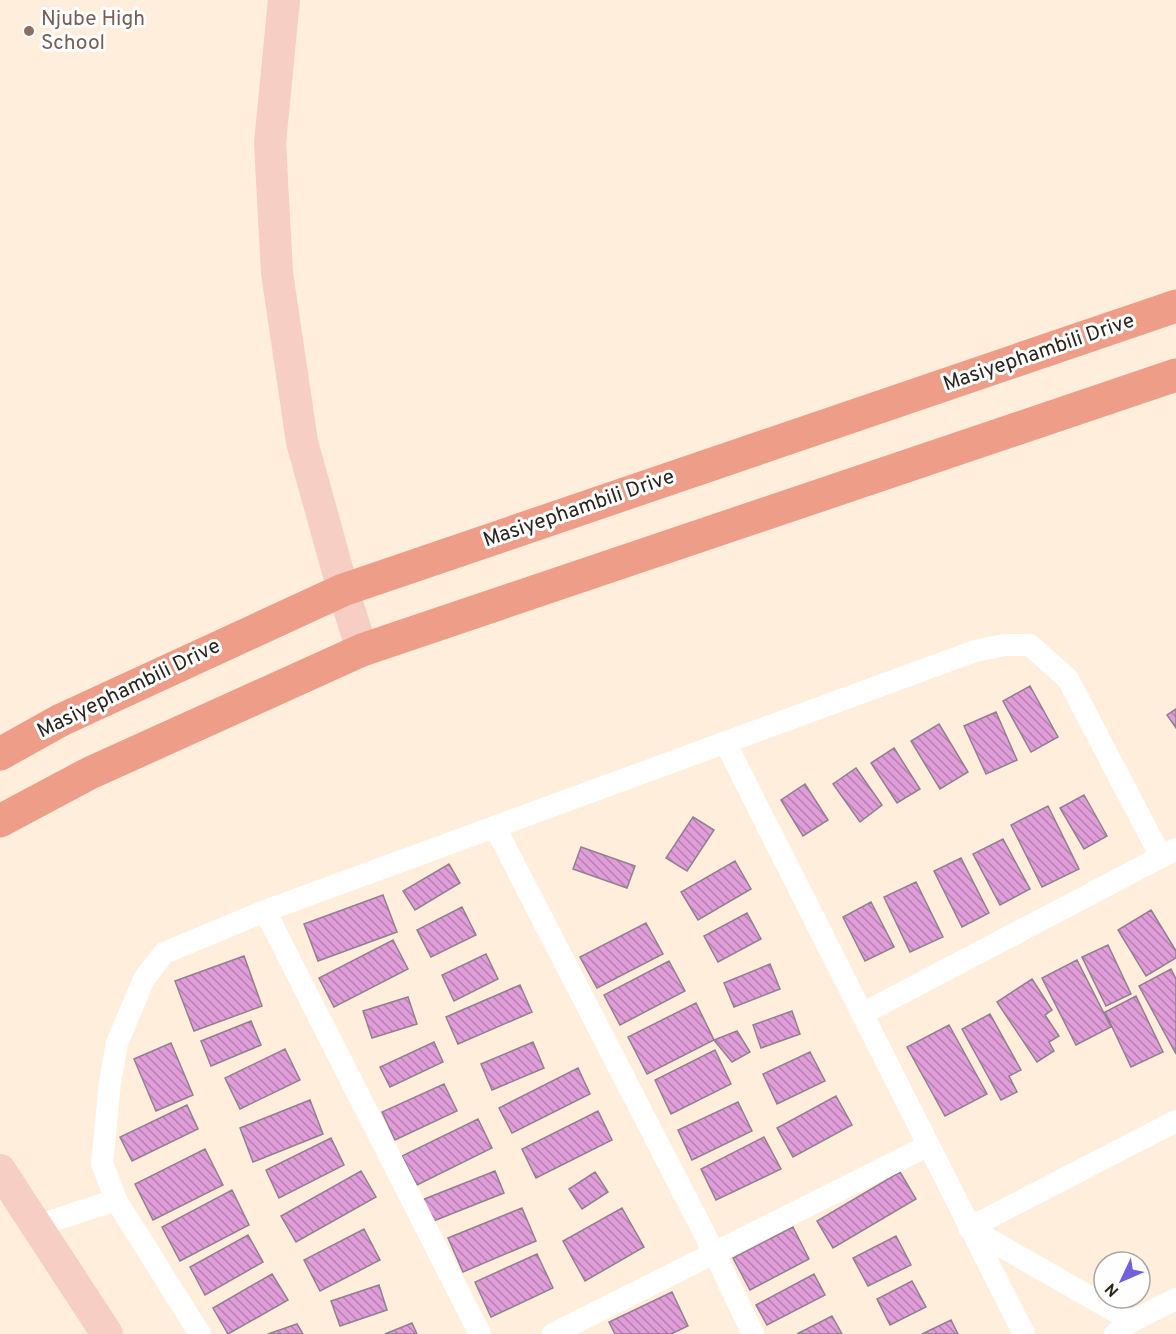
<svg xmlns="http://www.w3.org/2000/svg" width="1176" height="1334" font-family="Overpass,sans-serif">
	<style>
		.building { fill: url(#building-back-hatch); stroke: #91808f; stroke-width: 1.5 }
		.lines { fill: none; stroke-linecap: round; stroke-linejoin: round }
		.street { stroke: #fff; stroke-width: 22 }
		.secondary { stroke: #f6cec4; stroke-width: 32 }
		.primary { stroke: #ee9d89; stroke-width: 33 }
		.education-dot { fill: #8d6e63; stroke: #fefefe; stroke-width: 2 }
		.labels { text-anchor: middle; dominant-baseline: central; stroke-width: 6; stroke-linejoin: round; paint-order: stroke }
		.education-label { font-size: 21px; fill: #785e54; stroke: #fefefe; text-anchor: start }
		.street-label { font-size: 21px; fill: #2b251e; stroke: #fefefe }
	</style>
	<defs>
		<pattern id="building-back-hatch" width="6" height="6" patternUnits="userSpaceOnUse" patternTransform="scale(1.5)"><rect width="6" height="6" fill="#e09dd9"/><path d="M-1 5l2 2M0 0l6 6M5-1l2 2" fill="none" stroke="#b680af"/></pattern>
	</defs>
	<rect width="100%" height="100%" fill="#ffeedc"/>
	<path class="building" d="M1030,686L1058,737L1031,752L1003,701Z
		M1176,709V728L1167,715Z
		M996,712L1017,760L986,774L964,726Z
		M939,724L968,772L940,789L911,741Z
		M894,748L920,789L897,803L871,763Z
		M856,768L882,805L860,822L833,784Z
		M805,784L828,820L803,836L781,800Z
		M1084,795L1107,836L1084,849L1060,808Z
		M1048,806L1079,869L1042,887L1011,825Z
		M693,817L714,830L687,871L666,858Z
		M1003,839L1030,889L1000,905L973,854Z
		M581,847L635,866L627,888L573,869Z
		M961,858L989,913L962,927L934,871Z
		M735,861L751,889L698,920L681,892Z
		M449,864L460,883L415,910L403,891Z
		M916,882L943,937L910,952L884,897Z
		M383,895L397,932L318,961L304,924Z
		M871,902L894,947L865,961L843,917Z
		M462,907L476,935L431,957L417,930Z
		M1151,910L1176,951V958L1146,976L1118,930Z
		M747,913L761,939L718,962L704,936Z
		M646,923L663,954L597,988L580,957Z
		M393,940L408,969L334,1007L319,978Z
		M1108,945L1131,994L1106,1006L1082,957Z
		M486,954L498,979L454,1001L442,975Z
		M244,956L262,1006L194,1031L175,981Z
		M1077,960L1111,1027L1076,1045L1042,978Z
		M669,961L685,991L620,1025L604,995Z
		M770,964L780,989L734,1007L724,983Z
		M1171,969L1176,979V1054L1139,986Z
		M1032,979L1052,1010L1045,1015L1059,1036L1049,1042L1054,1051L1037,1062L997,1002Z
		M520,985L532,1012L458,1044L446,1017Z
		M1136,996L1163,1052L1131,1067L1105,1012Z
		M408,997L417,1024L372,1038L363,1011Z
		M696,1003L714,1040L647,1074L628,1037Z
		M792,1011L800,1034L761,1048L753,1025Z
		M990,1014L1021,1070L1009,1076L1017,1092L1001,1100L962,1029Z
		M251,1021L261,1045L211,1066L201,1041Z
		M949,1025L987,1094L945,1116L907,1047Z
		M737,1031L750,1052L732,1062L714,1040Z
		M434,1042L443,1062L390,1087L380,1067Z
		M533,1042L544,1068L492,1090L481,1064Z
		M171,1043L193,1095L156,1111L134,1059Z
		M285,1049L300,1080L240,1109L225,1078Z
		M715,1050L731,1084L671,1114L655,1080Z
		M810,1052L825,1081L777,1104L763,1074Z
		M578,1068L590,1094L512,1133L499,1108Z
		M444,1084L457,1111L395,1140L382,1112Z
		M836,1096L852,1125L793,1157L777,1128Z
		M310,1100L323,1134L253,1162L240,1128Z
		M738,1102L752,1131L692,1160L678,1130Z
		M187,1105L198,1129L132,1161L120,1137Z
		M598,1111L612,1140L536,1178L522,1149Z
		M478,1119L492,1148L417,1185L402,1156Z
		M764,1137L781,1169L716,1200L701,1169Z
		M331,1138L344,1165L279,1198L266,1170Z
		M205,1149L223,1185L153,1220L135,1184Z
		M361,1171L376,1197L296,1242L281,1216Z
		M495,1171L504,1193L431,1222L422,1200Z
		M595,1172L608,1192L582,1209L569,1189Z
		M900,1172L916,1199L833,1248L817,1221Z
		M232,1190L249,1225L180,1261L162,1227Z
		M522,1208L536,1241L463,1272L448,1238Z
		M622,1208L644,1247L585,1281L563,1241Z
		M793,1227L809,1259L750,1290L733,1258Z
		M364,1229L380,1260L320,1291L304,1260Z
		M248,1235L263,1262L205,1295L190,1267Z
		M896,1236L911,1265L868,1286L853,1258Z
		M537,1254L553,1288L491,1317L475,1282Z
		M272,1274L288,1300L228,1334L213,1308Z
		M814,1274L825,1295L767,1325L756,1305Z
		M912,1281L926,1307L890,1325L877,1299Z
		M379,1285L387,1310L340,1326L331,1301Z
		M672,1292L688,1326L671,1334H615L609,1322Z
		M832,1316L842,1334H797Z
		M951,1320L958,1334H922Z
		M412,1323L417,1334H385Z
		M297,1324L303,1334H268Z"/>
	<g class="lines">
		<path class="street" d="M726,744L1024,1334
			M495,827L715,1254L753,1334
			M265,911L480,1334
			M862,1014L1176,849
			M116,1200L200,1334
			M36,1226L116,1200L102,1163L110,1082L117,1043L144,979L164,953L265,911L975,651L1004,645H1030L1068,679L1161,857
			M969,1228L1176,1121
			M969,1228L1132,1321
			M553,1334L927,1146
			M1115,1334L1132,1321L1176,1299"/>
		<path class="secondary" d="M284,0L270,143L277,273L302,442L343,590L362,650
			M0,1170L107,1334"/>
		<path class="primary" d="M0,754L61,720L343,590L1176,306
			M0,821L90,773L362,650L1176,375"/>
	</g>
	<circle class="education-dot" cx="29" cy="31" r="6"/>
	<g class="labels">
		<g class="education-label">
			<text x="41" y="19">Njube High<tspan x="41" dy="24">School</tspan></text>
		</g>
		<g class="street-label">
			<text transform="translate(1039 353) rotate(-19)">Masiyephambili Drive</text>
			<text transform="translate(579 509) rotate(-19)">Masiyephambili Drive</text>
			<text transform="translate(129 689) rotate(-26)">Masiyephambili Drive</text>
		</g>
	</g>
	<g transform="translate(1122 1280) rotate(226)"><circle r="28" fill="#fefefe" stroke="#aaa7a4" stroke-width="1.5"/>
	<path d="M0-4.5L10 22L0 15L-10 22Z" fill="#725fd9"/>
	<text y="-9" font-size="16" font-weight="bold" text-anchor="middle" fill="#2b251e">N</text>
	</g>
</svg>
